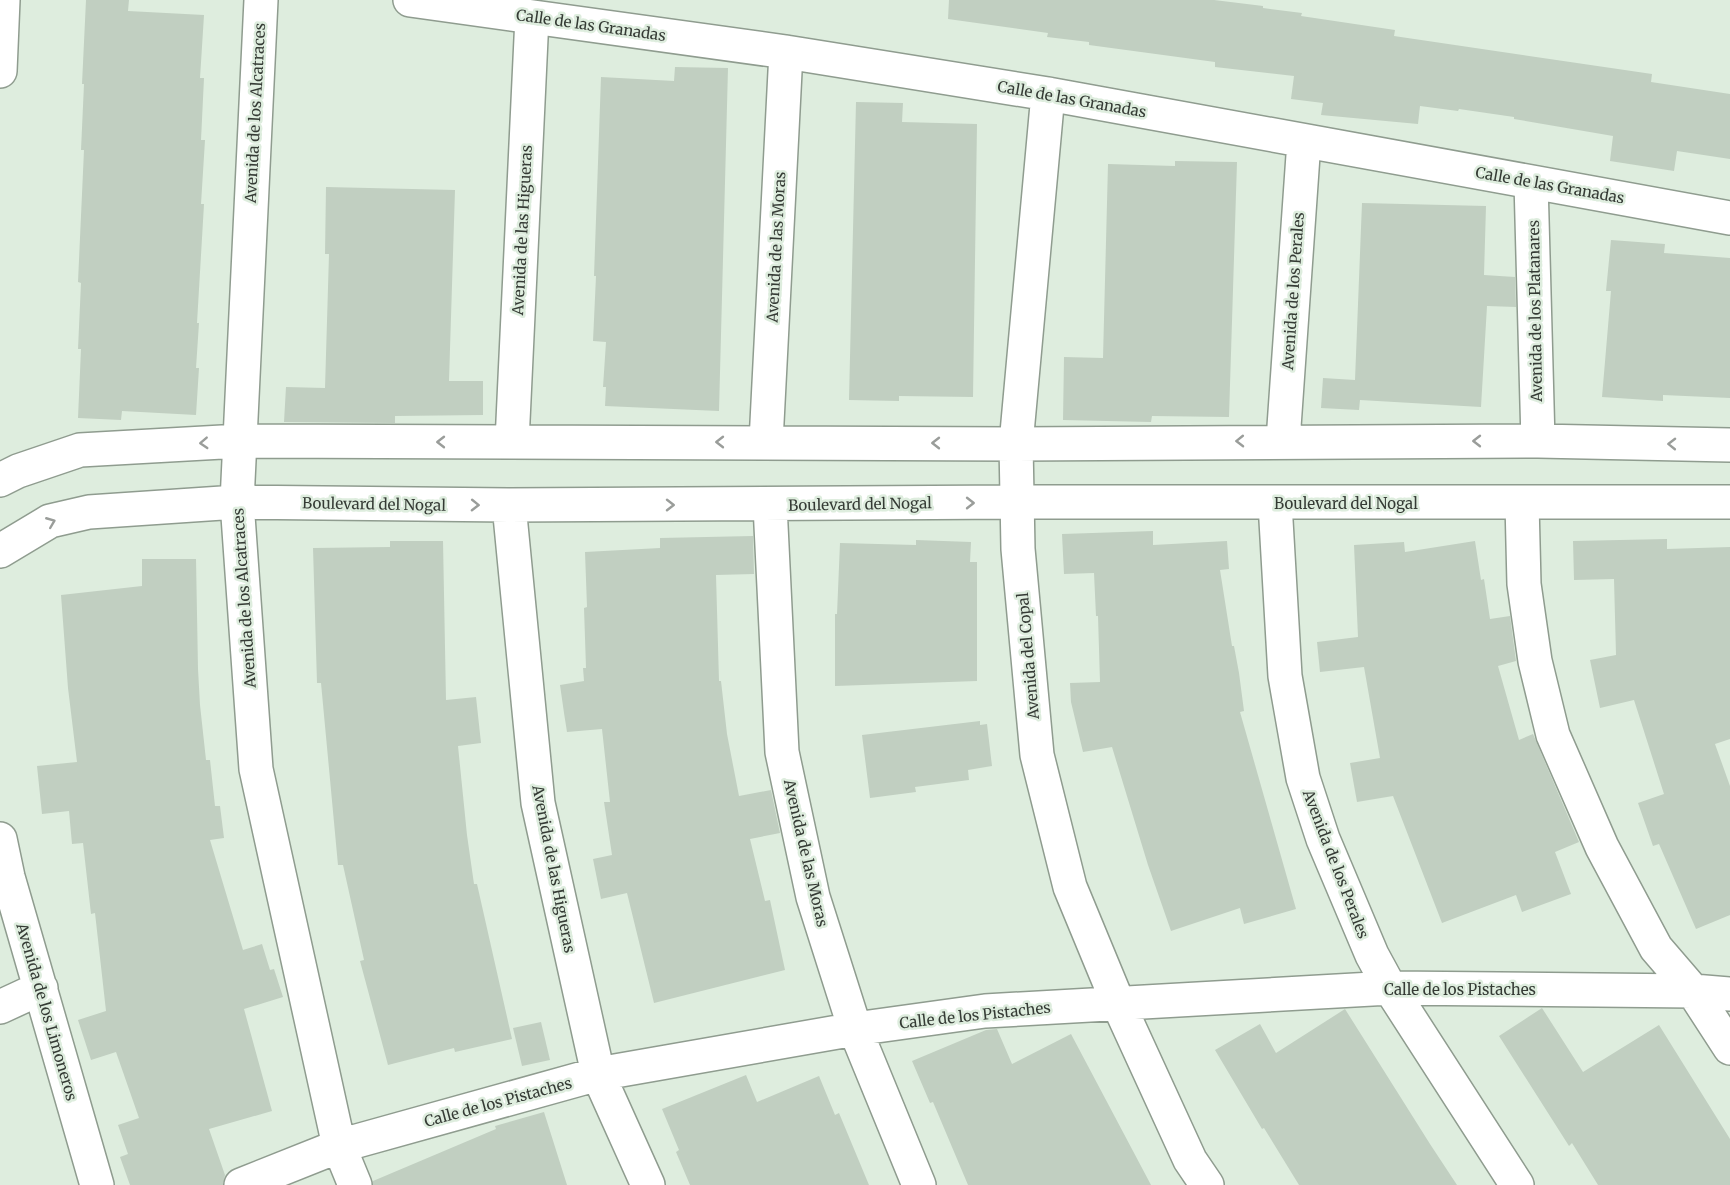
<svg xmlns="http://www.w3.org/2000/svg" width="1730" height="1185" font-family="Merriweather,serif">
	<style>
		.building { fill: #c1cfc1 }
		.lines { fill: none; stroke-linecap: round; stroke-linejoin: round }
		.minor-casing { stroke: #8f9c8f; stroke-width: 36 }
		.minor { stroke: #fff; stroke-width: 33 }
		.oneway { stroke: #9a9d9a }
		.labels { text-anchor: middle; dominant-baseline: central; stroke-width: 5; stroke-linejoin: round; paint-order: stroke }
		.street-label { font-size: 15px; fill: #353b35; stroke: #deedde }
	</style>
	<rect width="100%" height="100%" fill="#deedde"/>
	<path class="building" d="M86,0H129L128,11L204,15L200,78H204L201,140H205L201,204H204L197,323H199L196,368H199L196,415L122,411L121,420L78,418L81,349H78L81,283L78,282L84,150H81L84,84H82Z
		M949,0H1214L1263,6V8L1302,13L1301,16L1395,30L1394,36L1652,74L1651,82L1730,94V159L1677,151L1674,171L1610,161L1613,136L1514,119V117L1459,109L1458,111L1420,106L1418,124L1321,115L1323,103L1291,99L1294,76L1215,67V62L1089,45V42L1047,37L1048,33L948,19Z
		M675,67L728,68L719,411L605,406L606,387H603L606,342L593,341L596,276H594L601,77L674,81Z
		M856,102L903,103L902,122L977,124L973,397L899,396V401L849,400Z
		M1175,161L1237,162L1229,417L1152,416L1151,422L1063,420L1064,357L1103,358L1108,164L1175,166Z
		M326,187L455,190L449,381H483V415L395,416V423L284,422L286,387L325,388L329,254H325Z
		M1362,203L1486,206L1484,275L1515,277L1516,307L1487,306L1481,407L1360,400L1359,410L1321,408L1323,378L1355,380Z
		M1611,240L1665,244L1664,253L1730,258V398L1663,395V401L1602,397L1611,291H1606Z
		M1153,531V545L1227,541L1229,569L1220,570L1232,646H1234L1239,673L1244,711L1240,712L1296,909L1244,924L1240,908L1171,931L1148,865L1112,747L1083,752L1071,702L1070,683L1100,682L1098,616H1096L1094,573L1064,574L1062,534Z
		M753,536L754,574L716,575L719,681H721L727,734L739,796L771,790L780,833L750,839L765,901L770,900L785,970L654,1003L627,893L601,899L593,859L612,855L604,802H610L602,729L567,732L564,713L560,685L584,681L583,668H586L584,608L587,607L585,552L660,548V538Z
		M1667,539V549L1730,547V739L1715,744L1730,786V915L1696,929L1659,844L1653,846L1638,803L1664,794L1634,700L1600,708L1590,660L1616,655L1614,579L1574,580L1573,541Z
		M916,540L971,542L970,562H977V681L835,686V614H837L840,543L916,545Z
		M390,541H443L446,700L476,697L481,743L458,746L467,835L474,884H477L512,1039L455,1052L454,1048L388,1065L360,961L364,960L343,865H338L321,683H317L313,548L390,547Z
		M1475,541L1481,580L1484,579L1490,619L1510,616L1516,661L1498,666L1519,740L1533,734L1579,842L1555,852L1571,894L1522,912L1516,895L1442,923L1393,796L1357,802L1350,763L1380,758L1364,667L1320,672L1317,642L1358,637L1354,545L1404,542L1405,552Z
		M142,559H196L198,669L200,705L206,760H210L215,806H220L224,838L210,840L243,950L262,944L270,970L274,969L283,997L244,1009L272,1111L209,1129L225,1175L223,1185H130L120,1157L128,1154L118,1125L139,1118L116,1052L91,1060L78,1020L106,1011L95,913L91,914L83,843L72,844L69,811L42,814L37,766L77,762L68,688L61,595L142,586Z
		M980,721V725L987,724L992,766L968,770L969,780L915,787L916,792L870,798L862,735Z
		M1542,1008L1583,1072L1659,1025L1730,1139V1185H1598L1572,1143L1569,1146L1499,1036Z
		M1345,1009L1430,1144L1457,1185H1299L1264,1128L1262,1129L1215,1050L1260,1024L1276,1053Z
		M541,1022L550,1060L522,1066L513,1028Z
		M997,1029L1012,1064L1071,1034L1151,1185H968L933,1102L930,1103L912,1061L986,1030Z
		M746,1075L757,1102L819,1076L835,1115L839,1113L869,1185H690L676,1152L679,1150L662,1109Z
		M544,1112L567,1185H373V1181L496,1129L495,1126Z"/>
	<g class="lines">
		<g class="minor-casing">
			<path id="minor" d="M261,0L237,502L256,769L339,1146L355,1185
				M410,0L786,52L1048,94L1730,218
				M0,71L3,0
				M1048,94L1016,444L1018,549L1037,755L1070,887L1118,1003L1190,1160L1207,1185
				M1531,182L1538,441
				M1283,441L1304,141
				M512,442L532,17
				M766,442L786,52
				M0,480L18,471L80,450L240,441L1016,444L1538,441L1730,445
				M1275,503L1285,676L1303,778L1323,839L1372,955L1390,988L1517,1185
				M1522,503L1524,584L1535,661L1553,735L1602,847L1656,948L1693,991L1730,1048
				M509,505L538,803L598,1074L648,1185
				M770,505L782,752L813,897L855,1029L919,1185
				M0,551L50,521L89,512L237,502L509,505L1017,502H1730
				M0,839L8,877L97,1185
				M0,1007L41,988
				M241,1185L339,1146L598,1074L855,1029L985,1011L1390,988L1693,991L1730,994"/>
		</g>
		<use href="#minor" class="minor"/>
	</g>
	<defs><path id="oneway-chevron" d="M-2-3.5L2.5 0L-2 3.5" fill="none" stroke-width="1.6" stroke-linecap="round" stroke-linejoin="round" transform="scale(1.5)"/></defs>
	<g class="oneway">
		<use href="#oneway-chevron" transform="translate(1240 441) rotate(179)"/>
		<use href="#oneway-chevron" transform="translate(1477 441) rotate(180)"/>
		<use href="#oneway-chevron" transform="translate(441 442) rotate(-180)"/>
		<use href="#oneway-chevron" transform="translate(720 442) rotate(180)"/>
		<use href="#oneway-chevron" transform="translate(204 443) rotate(177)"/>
		<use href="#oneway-chevron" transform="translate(936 443) rotate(-180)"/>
		<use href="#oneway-chevron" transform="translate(1672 444) rotate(-179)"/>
		<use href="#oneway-chevron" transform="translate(970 503)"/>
		<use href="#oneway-chevron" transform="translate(475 505) rotate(1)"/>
		<use href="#oneway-chevron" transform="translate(670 505)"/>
		<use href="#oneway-chevron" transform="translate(51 522) rotate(-22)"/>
	</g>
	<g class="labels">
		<g class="street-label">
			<text transform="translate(591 25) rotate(8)">Calle de las Granadas</text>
			<text transform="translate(1072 99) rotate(10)">Calle de las Granadas</text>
			<text transform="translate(255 113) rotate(-87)">Avenida de los Alcatraces</text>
			<text transform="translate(1550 185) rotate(10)">Calle de las Granadas</text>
			<text transform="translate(522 230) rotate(-87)">Avenida de las Higueras</text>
			<text transform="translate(776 247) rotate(-87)">Avenida de las Moras</text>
			<text transform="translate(1293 291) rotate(-86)">Avenida de los Perales</text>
			<text transform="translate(1535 311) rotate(-91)">Avenida de los Platanares</text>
			<text x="1346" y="503">Boulevard del Nogal</text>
			<text transform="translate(374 504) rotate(1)">Boulevard del Nogal</text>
			<text transform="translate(860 504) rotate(-1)">Boulevard del Nogal</text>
			<text transform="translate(244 598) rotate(-94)">Avenida de los Alcatraces</text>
			<text transform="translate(1028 656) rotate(-95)">Avenida del Copal</text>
			<text transform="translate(806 853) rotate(77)">Avenida de las Moras</text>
			<text transform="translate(1336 864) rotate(69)">Avenida de los Perales</text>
			<text transform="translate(554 869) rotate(79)">Avenida de las Higueras</text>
			<text x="1460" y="989">Calle de los Pistaches</text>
			<text transform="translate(47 1012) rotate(74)">Avenida de los Limoneros</text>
			<text transform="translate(975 1015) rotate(-6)">Calle de los Pistaches</text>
			<text transform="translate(498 1102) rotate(-15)">Calle de los Pistaches</text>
		</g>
	</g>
</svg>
